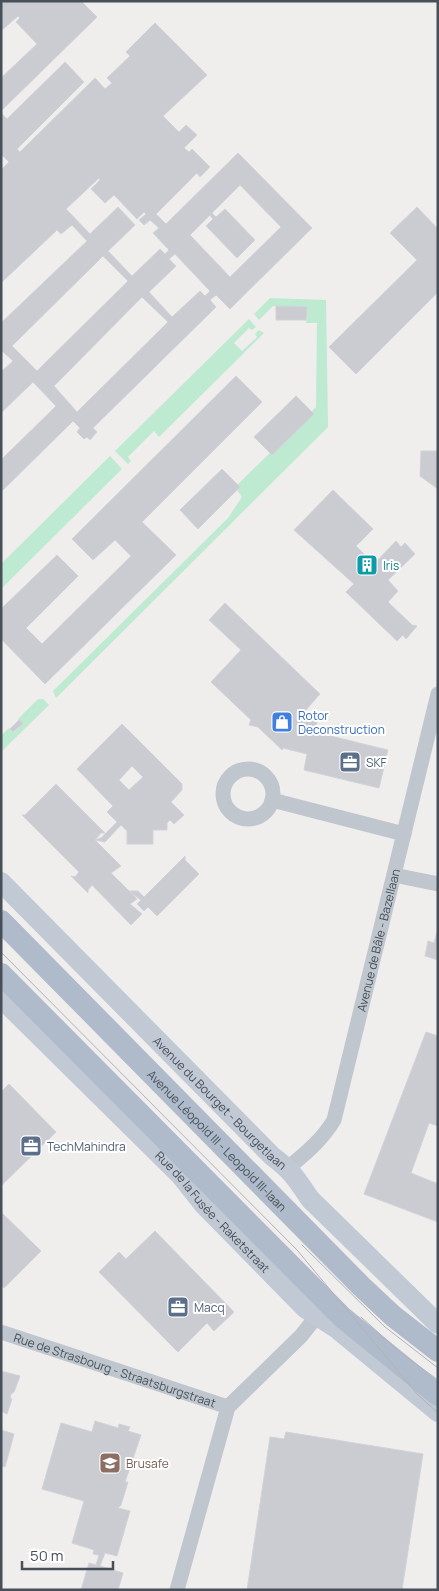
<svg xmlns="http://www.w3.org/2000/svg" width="439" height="1591" font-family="Manrope,sans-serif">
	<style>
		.green { fill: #beead2 }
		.building { fill: #caccd1; stroke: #d1d3d8; fill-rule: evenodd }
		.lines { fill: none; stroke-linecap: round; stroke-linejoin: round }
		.street { stroke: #bfc6ce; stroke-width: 15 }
		.secondary { stroke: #c1c9d5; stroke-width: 20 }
		.primary { stroke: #afbbca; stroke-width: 22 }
		.tram { stroke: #b0b2b7; stroke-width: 1 }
		.labels { text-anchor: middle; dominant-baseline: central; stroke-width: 4; stroke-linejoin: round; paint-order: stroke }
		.culture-label { font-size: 12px; fill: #0d838f; stroke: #fff; text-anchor: start }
		.shop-label { font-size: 12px; fill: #366cbe; stroke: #fff; text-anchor: start }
		.service-label { font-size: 12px; fill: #4e5e75; stroke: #fff; text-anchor: start }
		.street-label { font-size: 12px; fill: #474f59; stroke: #fff }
		.education-label { font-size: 12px; fill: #785e54; stroke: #fff; text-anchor: start }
	</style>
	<rect width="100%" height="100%" fill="#f0eded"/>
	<path class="green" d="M270,298L326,300L328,427L56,698L53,691L228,518L242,497L237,490L239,488L237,485L270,453L272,455L314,414L311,412L316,407L317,323H306L307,308L273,306L259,320L254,314Z
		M249,319L256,327L252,330L249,328L234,343L242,351L257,337L255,334L259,330L264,333L159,437L154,431L128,457L131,461L128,464L115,451Z
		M110,456L122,469L2,588L1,564Z
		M38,699H43L49,705L1,752V736L9,728L14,732L22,724L18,719Z"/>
	<path class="building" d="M1,1H81L97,17L1,111V78L37,44L16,22L20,18L18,16L1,31Z
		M155,23L207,75L163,116L179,132L186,125L197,135L184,148L189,152L192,149L210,167L200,177L197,173L156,214L166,224L238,153L312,228L230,309L216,295L210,300L216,307L93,428L97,432L90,440L87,437L84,439L77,432L80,428L73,421L1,492V460L56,406L33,382L1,413V372L13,361L1,350V323L87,241L72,225L61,234L57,230L1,283V170L9,162L1,154V113L7,119L65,62L84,82L17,149L20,152L95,78L105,89L112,83L107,78L130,56L126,52ZM99,178L100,180L91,189L105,203L114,195L137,219L144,212L146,214L139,220L144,225L150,220L159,228L153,233L169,250L165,254L160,249L132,276L108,251L135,225L118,207L90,234L66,209ZM240,185L281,227L230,277L190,235L210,215L213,219L206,226L237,258L255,240L225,209L216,217L212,213ZM175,254L210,291L205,296L200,291L172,317L149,292L176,266L169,259ZM103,256L128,281L37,371L12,346ZM142,297L168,322L77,412L54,386Z
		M417,207L438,229V292L356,374L329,347L417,260L390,233Z
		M276,306L307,307L306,320H276Z
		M236,376L262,402L142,522L176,555L45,684L1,639V609L57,555L78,576L26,628L42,644L131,556L115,540L93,560L72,539Z
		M296,396L314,414L272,455L254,437Z
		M421,451H438V489L420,476Z
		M222,469L240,487L198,529L180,510Z
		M333,490L373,529L356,546L374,564L396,541L401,547L405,543L415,554L388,580L398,591L388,602L412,625L417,626L406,639L403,635L397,641L346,592L354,584L294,530Z
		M225,603L320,694L305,711L317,722L314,732L388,750L379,788L304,770L307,754L283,748L282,750L258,727L249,725L251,720L211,682L241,650L209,620Z
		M19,720L23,723L13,732L10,729Z
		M122,724L182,784V790L171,802L184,815L174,824L170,820L167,823V830H153V844H127V831L121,825L105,842L95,840L101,838L117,822L107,812L113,806L77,769ZM132,766L143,777L129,790L119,780Z
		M56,784L105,833H101L95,840L121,866L111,873L137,899L130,904L142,914L131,925L92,885L88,890V893L71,876L75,877L79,872L22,815H25Z
		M185,856V860L199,874L157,916L148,907L144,911L137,904L141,900L129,891H138L144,897Z
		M437,932L438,933V960L425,956L428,941L434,943Z
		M426,1032L438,1036V1126L429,1123L411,1173L438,1184V1222L364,1194Z
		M9,1084L56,1132L1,1186V1092Z
		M1,1212L41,1251L4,1288L1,1285Z
		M155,1231L234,1312L214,1331L207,1323L178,1352L99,1272L119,1252L126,1259Z
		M1,1371L20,1376L14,1392L11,1394L10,1398L12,1399L7,1414L1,1411Z
		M95,1421L118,1428L119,1424L130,1427L128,1431L141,1435L125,1482H128L121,1505L118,1508L130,1511L117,1556L105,1553L100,1566L123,1573L118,1590H81L89,1563L96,1565L99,1555L93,1554L94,1550L72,1543L84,1501L42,1489L61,1423L92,1432Z
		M1,1430L14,1434L5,1467L1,1466Z
		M286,1432L423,1454L402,1590H247L270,1437L284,1439Z"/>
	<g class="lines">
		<g class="street">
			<circle cx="248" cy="794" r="25"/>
			<path d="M272,800L404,834"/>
			<path d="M394,875L438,884"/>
			<path id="s1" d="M288,1168C306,1153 322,1140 334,1120L438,694"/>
			<path id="s2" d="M1,1332L228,1407"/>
			<path d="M177,1590L228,1407L301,1336L316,1317"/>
		</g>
		<g class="secondary">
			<path id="s3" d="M1,882L272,1156C292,1171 296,1178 310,1199L438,1324"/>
			<path id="s4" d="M1,998L181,1176L204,1205L305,1308L336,1328L438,1412"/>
		</g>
		<g class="primary">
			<path id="s5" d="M1,921L361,1286L393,1316L438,1351"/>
			<path d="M1,974L342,1317L438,1395"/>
		</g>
		<path class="tram" d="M1,952L297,1250L418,1395L438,1413
			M302,1245L385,1327L438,1368
			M361,1317L401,1353L438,1380"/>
	</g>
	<defs>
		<g id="building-square" transform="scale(1.125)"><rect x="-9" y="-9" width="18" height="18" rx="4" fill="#0f9aa8" stroke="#fff"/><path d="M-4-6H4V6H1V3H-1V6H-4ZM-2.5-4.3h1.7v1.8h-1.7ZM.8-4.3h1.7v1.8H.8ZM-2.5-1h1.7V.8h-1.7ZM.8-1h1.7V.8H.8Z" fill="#fff"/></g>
		<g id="shop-square" transform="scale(1.125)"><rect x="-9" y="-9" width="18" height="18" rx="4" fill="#3f7fe0" stroke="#fff"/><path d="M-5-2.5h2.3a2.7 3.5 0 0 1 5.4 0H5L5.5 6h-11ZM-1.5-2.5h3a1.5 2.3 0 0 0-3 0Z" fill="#fff"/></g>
		<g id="office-square" transform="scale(1.125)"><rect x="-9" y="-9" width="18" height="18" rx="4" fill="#5c6f8a" stroke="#fff"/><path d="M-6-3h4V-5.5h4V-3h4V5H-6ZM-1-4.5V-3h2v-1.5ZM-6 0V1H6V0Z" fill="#fff"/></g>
		<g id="university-square" transform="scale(1.125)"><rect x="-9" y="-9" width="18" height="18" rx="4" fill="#8d6e63" stroke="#fff"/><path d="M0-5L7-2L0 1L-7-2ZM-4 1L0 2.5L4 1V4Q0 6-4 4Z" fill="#fff"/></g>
	</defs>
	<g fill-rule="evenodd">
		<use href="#building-square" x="367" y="565"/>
		<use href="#shop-square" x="282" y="722"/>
		<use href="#office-square" x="350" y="762"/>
		<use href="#office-square" x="31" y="1146"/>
		<use href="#office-square" x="178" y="1307"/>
		<use href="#university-square" x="110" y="1463"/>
	</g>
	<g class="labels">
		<g class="culture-label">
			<text x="383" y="565">Iris</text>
		</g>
		<g class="shop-label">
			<text x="298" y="715">Rotor<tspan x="298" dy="14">Deconstruction</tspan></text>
		</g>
		<g class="service-label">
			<text x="366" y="762">SKF</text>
			<text x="47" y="1146">TechMahindra</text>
			<text x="194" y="1307">Macq</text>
		</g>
		<g class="street-label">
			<text stroke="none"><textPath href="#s1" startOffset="252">Avenue de Bâle - Bazellaan</textPath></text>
			<text stroke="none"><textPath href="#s3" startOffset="311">Avenue du Bourget - Bourgetlaan</textPath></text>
			<text stroke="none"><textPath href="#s5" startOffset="308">Avenue Léopold III - Leopold III-laan</textPath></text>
			<text stroke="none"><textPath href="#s4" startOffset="301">Rue de la Fusée - Raketstraat</textPath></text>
			<text stroke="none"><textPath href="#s2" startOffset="120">Rue de Strasbourg - Straatsburgstraat</textPath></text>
		</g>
		<g class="education-label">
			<text x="126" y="1463">Brusafe</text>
		</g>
	</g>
	<rect width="439" height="1591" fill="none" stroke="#474f59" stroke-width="5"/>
	<path d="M22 1561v8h91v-8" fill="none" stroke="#474f59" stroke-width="2.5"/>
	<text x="30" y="1561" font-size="15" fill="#474f59" stroke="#ffffff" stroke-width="4" paint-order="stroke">50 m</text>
</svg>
